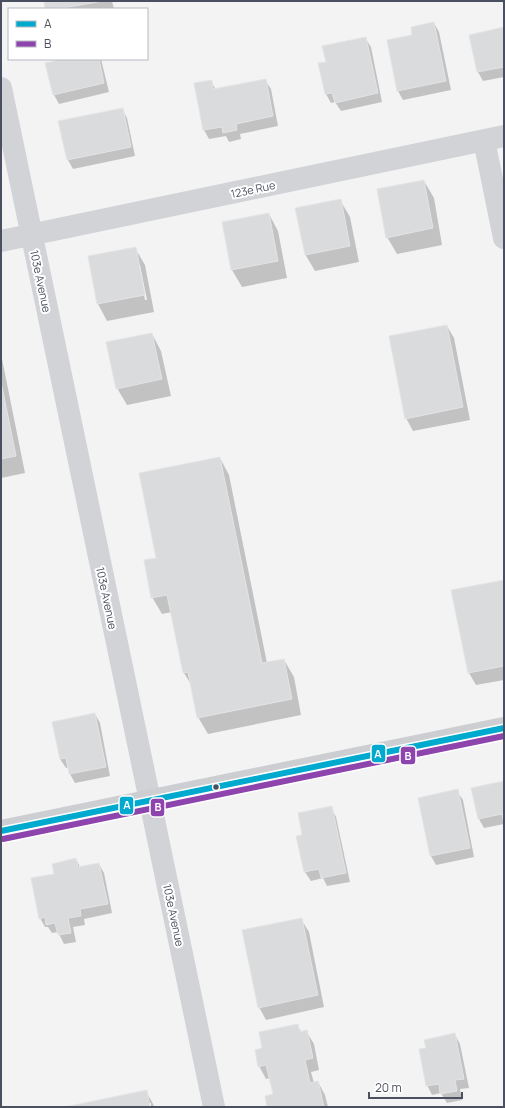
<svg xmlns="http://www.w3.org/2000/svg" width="505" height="1108" font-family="Manrope,sans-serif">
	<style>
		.shadow { fill: #0003; fill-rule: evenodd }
		.building { fill: #dadbdd; stroke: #e4e4e6 }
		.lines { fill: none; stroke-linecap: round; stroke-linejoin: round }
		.minor { stroke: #d1d3d6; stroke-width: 22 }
		.major { stroke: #ccced2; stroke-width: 22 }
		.bus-1-casing { stroke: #fff; stroke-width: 9 }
		.bus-2-casing { stroke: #fff; stroke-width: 9 }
		.bus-1 { stroke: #00a9ce; stroke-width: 6 }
		.bus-2 { stroke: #8e44ad; stroke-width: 6 }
		.bus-dot { fill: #4a505f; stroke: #fff; stroke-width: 1.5 }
		.labels { text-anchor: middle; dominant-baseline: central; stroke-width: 4; stroke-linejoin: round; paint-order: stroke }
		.street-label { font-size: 11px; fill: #4a505f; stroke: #fff }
		.line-badge { stroke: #fff; stroke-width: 1.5 }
		.badge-label { font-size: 11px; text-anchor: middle; font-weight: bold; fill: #fff }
	</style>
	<rect width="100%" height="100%" fill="#f3f3f3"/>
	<path class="shadow" d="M45,1H112L114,9H46Z
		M434,23L439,32L451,90L403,100L398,91L413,35Z
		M504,28V77L483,81L478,72L470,36Z
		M365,38L371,47L382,102L341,111L335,102L331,103L326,94L320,64L327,63Z
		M55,59H101L109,92L59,104L54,95L46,64L56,62Z
		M265,80L271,89L278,126L240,134L241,139L229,142L226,136L209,139L204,130L195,84L211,81L216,90Z
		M122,109L127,118L135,156L73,169L68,160L60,121Z
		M424,181L434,198L442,245L397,254L387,237Z
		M340,200L350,217L359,262L315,271L305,254Z
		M269,214L278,231L287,278L242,287L232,270L223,223Z
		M135,248L145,265L154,312L107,321L98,304ZM138,265H140L147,300H145Z
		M447,326L454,338L470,420L413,431L406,418Z
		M152,334L161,351L171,396L127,405L117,388Z
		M1,354L25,473L1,478Z
		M220,458L229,475L267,663L284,660L294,677L301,715L208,734L198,717L192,686L184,673L172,612L162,614L152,597L158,559Z
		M504,581V680L476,685L469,673Z
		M95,714L100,723L110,776L75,783L70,774L69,767L66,768L60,759L53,723Z
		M504,782V824L484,828L479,819Z
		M457,791L463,800L474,857L436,865L431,856Z
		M331,807L336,817L350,882L327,886L323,878L311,881L305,872L297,837L304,836Z
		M76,859L80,867L99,864L104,873L112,913L84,919L85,925L73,927L76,942L64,944L58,932L52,933L48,927H45L40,918L55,874Z
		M301,919L309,932L324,1007L266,1020L259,1007Z
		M297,1025L301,1032L306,1031L314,1044L319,1070L311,1072L314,1083L318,1082L325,1095L328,1107H268L274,1095L270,1078L266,1079L259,1066L264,1049Z
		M455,1035L460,1044L469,1088L460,1089L462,1100L447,1103L441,1093L432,1095L427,1085V1048Z
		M146,1091L153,1104L154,1107H151V1103H148L149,1107H70Z"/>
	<path class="building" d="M44,1H103L57,9H45Z
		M434,22L446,81L397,91L387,40L412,35L411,27Z
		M504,27V67L477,72L469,35Z
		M366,37L378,93L335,103L332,93L325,94L318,63L326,62L322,46Z
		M54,59H99L104,83L53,95L45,63L55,61Z
		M266,79L273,116L236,124L237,130L223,133L222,127L203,130L194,83L212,80L213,89Z
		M123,108L131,147L67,160L58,121Z
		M424,180L433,228L386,238L377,189Z
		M341,199L350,246L305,255L295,208Z
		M269,213L278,261L231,270L222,222Z
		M136,247L145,295L97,304L88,256Z
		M447,325L463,407L405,419L389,336Z
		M152,333L162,379L116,389L106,342Z
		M1,382L16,456L1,459Z
		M220,457L262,663L284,659L292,699L197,718L188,672L183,673L167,595L151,598L144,560L156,558L139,473Z
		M504,580V666L468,673L451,590Z
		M95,713L106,767L69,774L66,758L60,759L52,722Z
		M504,781V824L502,814L478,819L471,788Z
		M458,789L470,848L430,856L418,798Z
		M332,806L346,873L321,878L319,869L304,872L296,836L302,835L298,813Z
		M76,858L78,867L99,863L108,904L80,909L81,916L68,918L71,933L58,935L55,923L46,925L45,917L39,919L31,878L54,874L52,864Z
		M302,918L318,995L258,1008L242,930Z
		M298,1024L299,1032L307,1030L313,1058L305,1060L310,1083L318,1081L324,1107H267L265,1096L273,1094L266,1065L258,1067L255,1050L262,1048L259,1032Z
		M455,1033L464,1079L455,1080L457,1091L440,1094L439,1084L426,1086L419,1049L426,1048L424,1040Z
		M147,1090L150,1107H65Z"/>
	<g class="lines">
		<path class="minor" d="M1,88L214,1107
			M484,140L504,238
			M1,241L504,136"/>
		<path class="major" d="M1,831L504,728"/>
		<g class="bus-1-casing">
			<path id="bus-1" d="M1,831L504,728"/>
		</g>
		<g class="bus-2-casing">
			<path id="bus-2" d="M3,839L504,736"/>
		</g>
		<use href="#bus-1" class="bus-1"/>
		<use href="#bus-2" class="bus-2"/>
	</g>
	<circle class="bus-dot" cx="216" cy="787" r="3.5"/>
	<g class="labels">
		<g class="street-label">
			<text transform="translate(253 189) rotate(-12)">123e Rue</text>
			<text transform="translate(41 281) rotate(78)">103e Avenue</text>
			<text transform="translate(107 598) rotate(78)">103e Avenue</text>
			<text transform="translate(174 915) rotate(78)">103e Avenue</text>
		</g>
	</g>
	<g class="line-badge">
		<rect x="371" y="744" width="15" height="19" rx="4" fill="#00a9ce"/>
		<rect x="400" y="746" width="16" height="19" rx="4" fill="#8e44ad"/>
		<rect x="119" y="796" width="15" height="19" rx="4" fill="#00a9ce"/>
		<rect x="150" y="798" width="15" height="19" rx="4" fill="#8e44ad"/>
	</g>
	<g class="badge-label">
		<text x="378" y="758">A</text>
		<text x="408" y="760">B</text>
		<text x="127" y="809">A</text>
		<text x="158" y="811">B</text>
	</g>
	<rect width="505" height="1108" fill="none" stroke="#4a505f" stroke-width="4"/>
	<rect x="8" y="8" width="140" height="52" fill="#ffffff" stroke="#b7b9bf"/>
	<rect x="16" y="21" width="20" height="6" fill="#00a9ce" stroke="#b7b9bf"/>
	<text x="44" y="28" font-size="12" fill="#4a505f">A</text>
	<rect x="16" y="41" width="20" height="6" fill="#8e44ad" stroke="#b7b9bf"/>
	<text x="44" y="48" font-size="12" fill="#4a505f">B</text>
	<path d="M369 1092v6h93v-6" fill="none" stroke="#4a505f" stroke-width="2"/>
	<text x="375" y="1092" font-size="12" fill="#4a505f" stroke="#ffffff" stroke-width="3" paint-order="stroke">20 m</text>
</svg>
